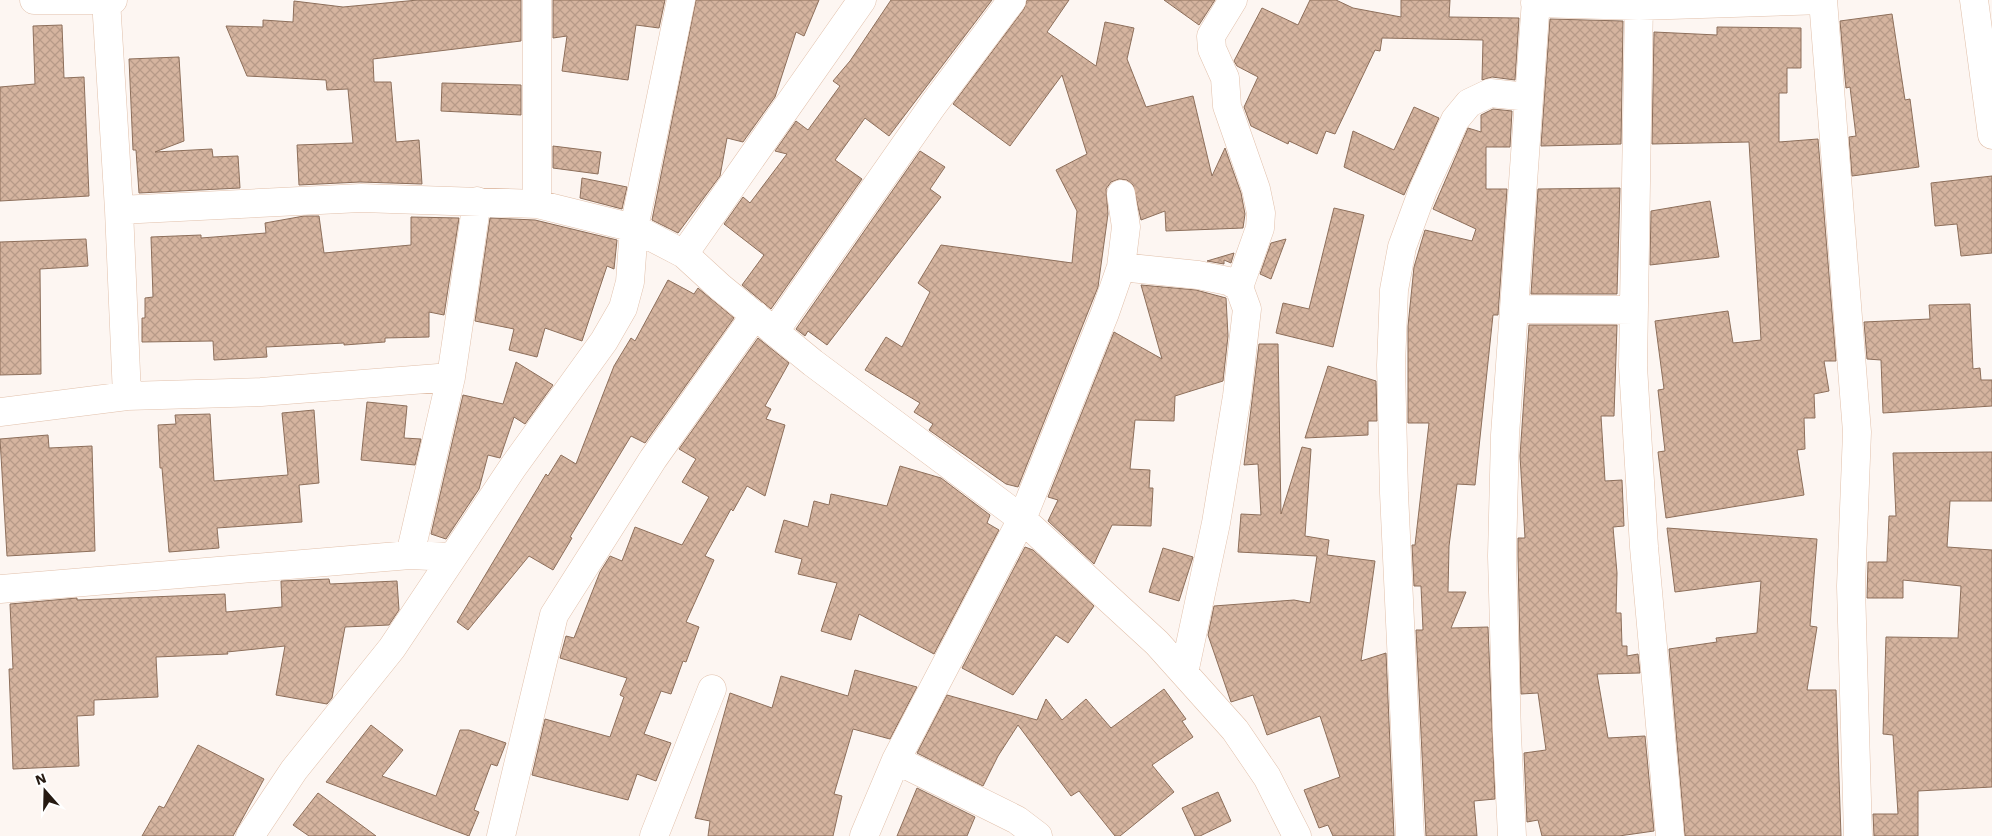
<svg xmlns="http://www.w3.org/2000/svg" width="1992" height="836" font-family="'Work Sans',sans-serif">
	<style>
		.building { fill: url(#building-cross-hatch); stroke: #8d6f5b }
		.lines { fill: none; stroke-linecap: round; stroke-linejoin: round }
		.minor-casing { stroke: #e1c0ab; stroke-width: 29 }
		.minor { stroke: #fff; stroke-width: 28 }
	</style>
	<defs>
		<pattern id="building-cross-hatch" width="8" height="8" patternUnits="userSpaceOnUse" patternTransform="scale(1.25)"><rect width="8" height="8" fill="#d5b49f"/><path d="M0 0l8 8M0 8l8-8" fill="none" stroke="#b79a88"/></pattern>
	</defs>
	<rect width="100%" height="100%" fill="#fdf6f2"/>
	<path class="building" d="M418,0H521V41L373,59L374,82H391L396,142L419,140L422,184L360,182L299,185L297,145L353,143L348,89L327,90L326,80L247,76L226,26L263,27V20L293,22L294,1L343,7Z
		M553,0H665L659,28L636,25L628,80L562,71L567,36L553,38Z
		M696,0H819L804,36L796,32L775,97L743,142L727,138L720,176L678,233L652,220Z
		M891,0H992L889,136L865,118L835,160L862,179L771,309L742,285L764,255L724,224L743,197L750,203L787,154L775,151L796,121L808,130L840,86L833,81L850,61Z
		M1027,0H1069L1047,32L1096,66L1105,22L1134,28L1127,59L1146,107L1193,96L1212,176L1225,148L1241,193L1245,214L1243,228L1166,231L1165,211L1141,220L1133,185L1127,180L1119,179L1111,182L1106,189L1108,214L1098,287L1018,487L1006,484L929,430L933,424L914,412L920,403L865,370L886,337L902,347L930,292L918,283L941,245L1072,263L1077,211L1056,170L1087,154L1062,75L1010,146L953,104L1024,9Z
		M1164,0H1215L1199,25Z
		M1310,0H1336L1353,8L1401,17V0H1450L1449,17L1519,18L1515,80L1492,77L1482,80L1483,40L1382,38L1380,51L1375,50L1335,134L1326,131L1317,154L1289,141L1288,144L1251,126L1244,107L1258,77L1237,66L1234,61L1262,8L1298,25Z
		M1892,14L1905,100L1910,99L1919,167L1852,176L1849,137L1856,136L1850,87L1846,88L1845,78L1840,21Z
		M1550,19L1623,21L1621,144L1541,146Z
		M62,25L64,78L84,77L89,196L0,201V87L35,84L33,26Z
		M1717,27L1801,28V68H1787V93H1779V142L1818,139L1836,361H1824L1829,391L1814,394L1815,418H1804L1805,449L1797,450L1804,495L1666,518L1658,452L1665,451L1658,390L1664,389L1655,321L1728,311L1733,343L1761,340L1749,142L1652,144L1654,32L1717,35Z
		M179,57L184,141L155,152L212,149L213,157L238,156L240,188L139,193L136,150H133L129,59Z
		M442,83L521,85V115L441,111Z
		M1414,107L1439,118L1404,195L1344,167L1353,131L1394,150Z
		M1493,109L1512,111L1510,147H1486V189H1507L1498,315H1493L1475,485L1457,484L1449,546L1448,592H1466L1451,628L1488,627L1495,799L1474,801L1477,836H1426L1416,630H1423L1421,586H1414L1412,545H1415L1429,423H1408V326L1414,267L1425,230L1472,241L1476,229L1433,209L1468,128L1481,132V115Z
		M553,146L601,152L598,174L553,168Z
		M920,151L945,167L930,189L941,197L827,345L808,331L805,336L796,329Z
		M1992,176V253L1961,256L1957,224L1935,226L1931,183Z
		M582,178L627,187L622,209L580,198Z
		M1620,188L1617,294H1531L1538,189Z
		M1710,201L1719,257L1650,265L1651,211Z
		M1334,208L1364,215L1333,347L1276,333L1283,303L1309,309Z
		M304,216H319L324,253L411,245V217L459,218L444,315L429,312V337L385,338V342L344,345V343L266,347L267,357L214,360L213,341L142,342V318H145V298L153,297L151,237L201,235V238L266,233L265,223Z
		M490,218L535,220L617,240L614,269L607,266L582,341L545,328L537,357L509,350L514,329L475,321Z
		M86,239L88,266L40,269L41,374L0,375V242Z
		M1286,239L1271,279L1260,274L1271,243Z
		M1234,253L1231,263L1224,260V264L1207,261Z
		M668,280L694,294L698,288L734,318L645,443L631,436L570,537L572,538L553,570L529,556L468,630L457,622L546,474L548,476L561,455L576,464L614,366L631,338L635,341Z
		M1141,285L1196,290L1226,298L1228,336L1223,381L1175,396L1174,421L1135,420L1130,469L1150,470L1149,488H1153L1151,526L1112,525L1094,564L1048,521L1058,500L1048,497L1114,332L1162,359Z
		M1970,304L1973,369L1980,368L1981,380H1992V406L1883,413L1881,360L1867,359L1864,322L1930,319L1929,305Z
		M1529,325H1617L1614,416H1601L1605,481L1622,480L1624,526L1613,527L1617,573L1616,613H1621L1622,646H1627V656L1638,654L1640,673L1597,674L1608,738L1645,736L1654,831L1619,836H1542L1538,820L1527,822L1524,753L1546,750L1538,693L1521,694L1518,556V538H1525L1520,456Z
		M758,338L789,363L765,406L771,409L766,419L785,425L765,496L747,486L733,511L731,509L705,556L714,560L686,622L699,627L686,662L683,661L671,694L661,691L644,734L671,743L656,781L637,774L628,800L532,775L545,719L610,737L624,697L620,695L627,678L560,658L566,636L574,638L600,572L610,556L622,561L635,527L682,545L709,497L682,482L696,459L679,449Z
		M1259,344H1278L1281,514L1302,447L1311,449L1305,536L1329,540L1327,555L1375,561L1361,661L1386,653L1394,836H1333L1328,825L1319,828L1304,790L1340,777L1320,716L1267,735L1253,695L1231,702L1208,635L1214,606L1294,600L1310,603L1317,556L1238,552L1241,514L1261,515L1258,464L1244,465Z
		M516,362L553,385L525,424L514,417L500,458L488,455L479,489L446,539L431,534L463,395L503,404Z
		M1328,366L1376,381L1377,421H1368V435L1305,438Z
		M367,402L407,406L404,438L421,439L415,465L361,460Z
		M314,410L319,483L299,485L302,522L217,528L219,548L169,552L162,468H160L158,425L176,424L175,415L210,414L214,481L288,475L282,413Z
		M48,435L49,448L92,446L95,551L7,556L0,439Z
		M1992,452V501H1950L1947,547L1992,550V787L1918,791V836H1874L1873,814H1898L1893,735L1883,734L1886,637L1958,638L1961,586L1903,580V598H1867L1868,562H1887L1889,516H1896L1893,453Z
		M900,466L941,478L990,515L987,523L999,530L934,654L859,614L851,640L821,631L837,583L798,574L802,559L775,552L784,520L808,527L814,501L829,505L831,494L887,506Z
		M1667,528L1817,539L1810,626L1817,627L1807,690H1836L1841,836H1685L1669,649L1717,642L1716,638L1757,633L1761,581L1675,592Z
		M1025,547L1033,550L1094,606L1068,643L1056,635L1013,695L962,668Z
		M1163,548L1193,557L1179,601L1149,592Z
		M329,579L330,584L397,581L399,610L389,625L345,627L332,698L327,704L276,695L285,646L227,652L228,654L156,657L158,697L94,700V715L77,716L79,766L13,769L9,669H13L10,604L77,598V600L225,594L226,612L282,607L281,581Z
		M855,670L917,687L890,739L853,729L834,794L842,796L833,836H708L710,821L695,818L730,693L772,708L781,676L848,696Z
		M1164,689L1186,719L1182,721L1193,737L1152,765L1174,792L1120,836H1115L1079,791L1071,796L1018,725L998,756L983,786L917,753L947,695L1037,720L1046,699L1062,720L1086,699L1111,728Z
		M371,725L403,750L382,776L436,796L460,730H469L506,743L497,766L491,764L474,810L479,812L469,836L326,782Z
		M198,745L264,779L233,836H142L159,806L164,808Z
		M917,788L975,817L967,836H897Z
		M1218,792L1231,821L1200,836H1195L1182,808Z
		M318,793L376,836H309L293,825Z"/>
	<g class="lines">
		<g class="minor-casing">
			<path id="minor" d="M34,0H113
				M537,0V204L634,228L684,254L720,287L813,363L1022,519L1157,643L1235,730L1267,777L1297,836
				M1233,0L1211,36L1212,49L1225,78L1227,106L1256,189L1261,213L1260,228L1239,287
				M1639,0L1633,366L1644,547L1670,836
				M1974,0L1992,135
				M1535,3L1639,6L1823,0L1857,432L1851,586L1858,836
				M119,210L361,198L537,204
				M684,254L862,0
				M1121,267L1198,275L1228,281L1239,287L1247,309L1237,396L1216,523L1184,673
				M1514,309L1634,310
				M775,331L933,105L1012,0
				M127,396L261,392L451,377
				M0,412L127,396L119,210L106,0
				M410,555L451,377L477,201
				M0,589L410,555L452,557
				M896,760L1017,820L1038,836
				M250,836L294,770L392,648L513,467L604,341L623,308L630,282L634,228L681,0
				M501,836L554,615L653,459L755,315
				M654,836L712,689
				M864,836L896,760L1022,519L1105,313L1121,267L1126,227L1121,194
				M1410,836L1394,493L1391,365L1394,290L1402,247L1423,190L1455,120L1469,103L1490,93L1528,97
				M1512,836L1507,735L1502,556L1505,435L1536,0"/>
		</g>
		<use href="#minor" class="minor"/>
	</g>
	<g transform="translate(45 791) rotate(340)" stroke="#ffffff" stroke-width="4" paint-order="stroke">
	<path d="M0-4L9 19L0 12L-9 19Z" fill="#261a12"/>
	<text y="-8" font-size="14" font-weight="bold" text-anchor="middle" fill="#261a12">N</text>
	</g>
</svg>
